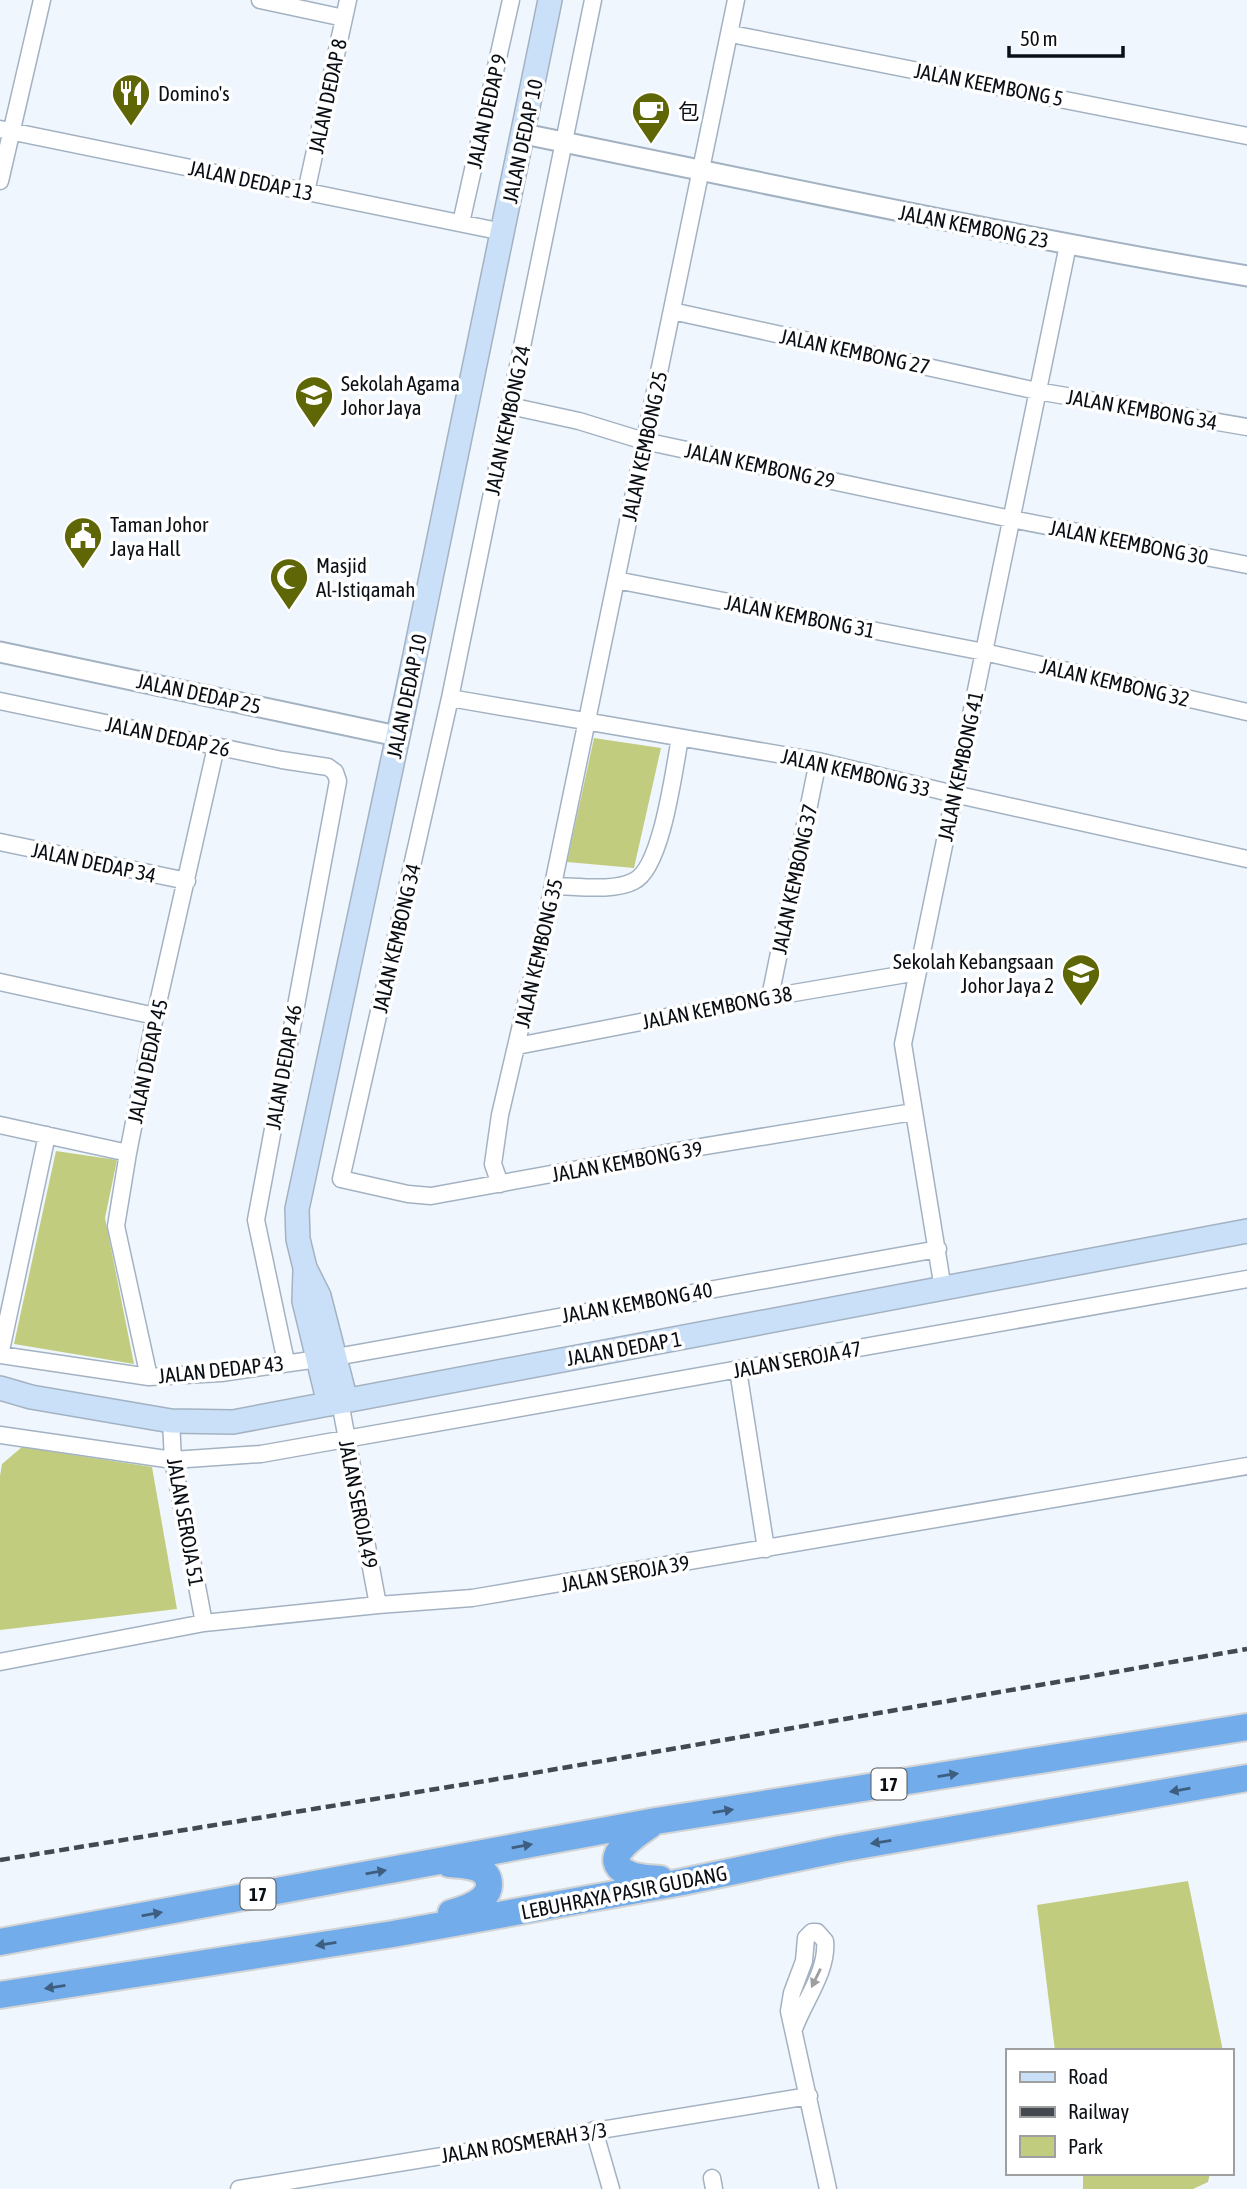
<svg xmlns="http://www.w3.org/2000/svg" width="1247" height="2189" font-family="'Asap Condensed','Noto Sans SC',sans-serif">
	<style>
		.green { fill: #c2cc7f }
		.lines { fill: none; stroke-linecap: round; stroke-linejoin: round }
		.minor-casing { stroke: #a3b2c2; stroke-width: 19 }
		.tertiary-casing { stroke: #a3b2c2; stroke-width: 23 }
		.secondary-casing { stroke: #a3b2c2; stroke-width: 26 }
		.trunk-casing { stroke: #d3d4d5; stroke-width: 30 }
		.minor { stroke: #fff; stroke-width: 16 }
		.tertiary { stroke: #fff; stroke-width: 19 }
		.secondary { stroke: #cae0f8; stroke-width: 23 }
		.trunk { stroke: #72aceb; stroke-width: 26 }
		.rail { stroke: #43494f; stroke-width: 4.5; stroke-dasharray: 10 5; stroke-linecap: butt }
		.oneway { fill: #3e5e80 }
		.oneway2 { fill: #9d9fa1 }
		.labels { text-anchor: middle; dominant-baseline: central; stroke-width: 7; stroke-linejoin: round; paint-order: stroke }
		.shield { fill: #fff; stroke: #54575b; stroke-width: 2 }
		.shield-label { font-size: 19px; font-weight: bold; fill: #0a0f15 }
		.street-label { font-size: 21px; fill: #0a0f15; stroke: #fff }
		.poi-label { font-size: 21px; fill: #0a0f15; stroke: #fff; text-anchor: start }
	</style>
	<rect width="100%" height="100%" fill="#f0f6fd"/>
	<path class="green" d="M594,738L661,748L634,868L567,862Z
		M56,1151L117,1160L105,1218L134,1364L14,1344Z
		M22,1447L152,1467L177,1609L0,1630V1476L2,1464Z
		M1188,1881L1223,2051H1055L1037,1905Z
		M1083,2173H1210L1208,2182L1193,2189H1083Z"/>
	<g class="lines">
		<g class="minor-casing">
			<path id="minor" d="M260,0L344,18
				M593,0L450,698L341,1179L408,1194L431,1196L694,1148L913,1112
				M731,34L1247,136
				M0,129L503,232
				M0,181L42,0
				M306,192L348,0
				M461,223L511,0
				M672,311L1037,391L1247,427
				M510,406L579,421L644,441L1011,519L1247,565
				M616,580L984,652L1247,712
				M450,698L818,761L954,794L1247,859
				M0,701L282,760L328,767L335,772L338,781L256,1220L286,1362
				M0,842L187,881
				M553,886C576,886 614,892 634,881C662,868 674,769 680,738
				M0,982L155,1016
				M770,997L818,761
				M517,1046L770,997L918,972
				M0,1125L128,1153
				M500,1184L493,1164L500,1115L531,982L537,962L736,0
				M943,1289L903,1044L1068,245
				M0,1355L149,1377L221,1373L318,1359
				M0,1355L47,1135
				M336,1357L938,1249
				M738,1370L766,1549
				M149,1377L116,1226L128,1153L155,1016L216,747
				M340,1402L378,1605
				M171,1421L173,1460L204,1623
				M0,1435L173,1460L261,1454L1247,1279
				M0,1662L204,1623L378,1605L472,1598L1247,1466
				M794,2029C804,2001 828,1971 825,1941L817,1932H812L806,1938L804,1961L792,1993L789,2011L828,2189
				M594,2130L611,2189
				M712,2178L714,2189
				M239,2189L809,2096"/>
		</g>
		<g class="tertiary-casing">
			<path id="tertiary" d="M524,134C765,183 1005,235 1247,276
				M0,652L397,736"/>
		</g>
		<g class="secondary-casing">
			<path id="secondary" d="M305,1270L304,1301L329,1404
				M0,1388L31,1397L171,1421L233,1422L1247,1231
				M346,1401L319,1296L305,1268L298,1239L297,1209L408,689L550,0"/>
		</g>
		<g class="trunk-casing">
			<path id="trunk" d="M650,1825C638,1834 597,1858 627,1873C636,1878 650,1878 660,1879
				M449,1864C464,1865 489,1865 489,1885C489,1891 486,1895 482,1899C473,1907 461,1910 451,1913
				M0,1942L656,1821L1247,1727
				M0,1995L393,1934L682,1882L840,1849L1247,1778"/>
		</g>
		<use href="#minor" class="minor"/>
		<use href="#tertiary" class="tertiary"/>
		<use href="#secondary" class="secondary"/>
		<use href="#trunk" class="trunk"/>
		<path class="rail" d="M0,1860L522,1775L1247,1649"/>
	</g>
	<defs><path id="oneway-solid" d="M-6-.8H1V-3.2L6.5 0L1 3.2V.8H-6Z" transform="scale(1.75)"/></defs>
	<g class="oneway">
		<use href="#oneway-solid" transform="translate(948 1775) rotate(-9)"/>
		<use href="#oneway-solid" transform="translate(1180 1790) rotate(170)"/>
		<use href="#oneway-solid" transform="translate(723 1811) rotate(-9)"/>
		<use href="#oneway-solid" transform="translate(881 1842) rotate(171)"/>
		<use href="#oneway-solid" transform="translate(522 1846) rotate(-10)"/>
		<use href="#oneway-solid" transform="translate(376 1872) rotate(-10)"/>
		<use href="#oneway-solid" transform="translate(152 1914) rotate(-10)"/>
		<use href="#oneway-solid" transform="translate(326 1944) rotate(171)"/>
		<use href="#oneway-solid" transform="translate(55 1987) rotate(171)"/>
	</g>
	<use class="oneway2" href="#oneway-solid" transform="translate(816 1978) rotate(116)"/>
	<defs>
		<g id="restaurant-pin" transform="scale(2.0125)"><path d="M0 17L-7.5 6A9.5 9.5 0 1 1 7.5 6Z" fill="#5e6605" stroke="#fff"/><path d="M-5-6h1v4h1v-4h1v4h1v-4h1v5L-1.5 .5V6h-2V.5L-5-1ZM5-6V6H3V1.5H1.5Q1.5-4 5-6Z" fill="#fff"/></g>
		<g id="cafe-pin" transform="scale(2.0125)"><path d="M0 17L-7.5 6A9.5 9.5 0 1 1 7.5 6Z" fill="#5e6605" stroke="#fff"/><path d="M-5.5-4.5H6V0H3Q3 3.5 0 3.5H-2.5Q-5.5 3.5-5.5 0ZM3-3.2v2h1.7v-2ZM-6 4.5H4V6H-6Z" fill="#fff"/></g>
		<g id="school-pin" transform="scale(2.0125)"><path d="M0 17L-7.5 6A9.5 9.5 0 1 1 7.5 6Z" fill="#5e6605" stroke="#fff"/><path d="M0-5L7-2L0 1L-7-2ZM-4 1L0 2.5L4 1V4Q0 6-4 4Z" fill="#fff"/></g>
		<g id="civic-pin" transform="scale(2.0125)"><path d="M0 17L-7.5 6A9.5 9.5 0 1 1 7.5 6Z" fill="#5e6605" stroke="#fff"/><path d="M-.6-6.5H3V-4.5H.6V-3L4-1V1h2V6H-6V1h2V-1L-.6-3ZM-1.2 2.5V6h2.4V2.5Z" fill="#fff"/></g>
		<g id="mosque-pin" transform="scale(2.0125)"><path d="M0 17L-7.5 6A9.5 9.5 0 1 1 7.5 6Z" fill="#5e6605" stroke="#fff"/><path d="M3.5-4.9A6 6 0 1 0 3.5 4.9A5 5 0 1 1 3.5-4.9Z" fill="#fff"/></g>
	</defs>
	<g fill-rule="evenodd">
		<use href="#restaurant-pin" x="131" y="93"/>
		<use href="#cafe-pin" x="651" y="111"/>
		<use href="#school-pin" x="314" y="395"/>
		<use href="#civic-pin" x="83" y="536"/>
		<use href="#mosque-pin" x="289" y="577"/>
		<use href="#school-pin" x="1081" y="973"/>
	</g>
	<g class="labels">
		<g class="shield">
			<rect x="871.5" y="1768.5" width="35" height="31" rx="5"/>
			<rect x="240.5" y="1878.5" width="35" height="31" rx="5"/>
		</g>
		<g class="shield-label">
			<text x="889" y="1784">17</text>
			<text x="258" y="1894">17</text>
		</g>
		<g class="street-label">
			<text transform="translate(989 84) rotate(11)">JALAN KEEMBONG 5</text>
			<text transform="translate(327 96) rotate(-78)">JALAN DEDAP 8</text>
			<text transform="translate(486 111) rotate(-77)">JALAN DEDAP 9</text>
			<text transform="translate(522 141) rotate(-78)">JALAN DEDAP 10</text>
			<text transform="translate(251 180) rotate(12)">JALAN DEDAP 13</text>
			<text transform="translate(974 226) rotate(11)">JALAN KEMBONG 23</text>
			<text transform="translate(855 351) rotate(12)">JALAN KEMBONG 27</text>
			<text transform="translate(1142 409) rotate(10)">JALAN KEMBONG 34</text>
			<text transform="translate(507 420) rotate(-78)">JALAN KEMBONG 24</text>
			<text transform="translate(644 446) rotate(-78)">JALAN KEMBONG 25</text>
			<text transform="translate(760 465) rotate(12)">JALAN KEMBONG 29</text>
			<text transform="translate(1129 542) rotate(11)">JALAN KEEMBONG 30</text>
			<text transform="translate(800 616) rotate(11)">JALAN KEMBONG 31</text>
			<text transform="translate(1115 682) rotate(13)">JALAN KEMBONG 32</text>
			<text transform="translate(199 693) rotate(12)">JALAN DEDAP 25</text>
			<text transform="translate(406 696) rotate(-78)">JALAN DEDAP 10</text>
			<text transform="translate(168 736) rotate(12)">JALAN DEDAP 26</text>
			<text transform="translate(960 766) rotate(-78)">JALAN KEMBONG 41</text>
			<text transform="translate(856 772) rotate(13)">JALAN KEMBONG 33</text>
			<text transform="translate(94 862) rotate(12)">JALAN DEDAP 34</text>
			<text transform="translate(794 879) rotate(-78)">JALAN KEMBONG 37</text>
			<text transform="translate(396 938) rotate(-77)">JALAN KEMBONG 34</text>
			<text transform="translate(538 953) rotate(-77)">JALAN KEMBONG 35</text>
			<text transform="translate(717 1007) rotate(-11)">JALAN KEMBONG 38</text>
			<text transform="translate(147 1061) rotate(-78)">JALAN DEDAP 45</text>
			<text transform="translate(283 1067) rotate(-80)">JALAN DEDAP 46</text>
			<text transform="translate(627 1161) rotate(-10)">JALAN KEMBONG 39</text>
			<text transform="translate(637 1302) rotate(-10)">JALAN KEMBONG 40</text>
			<text transform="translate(624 1348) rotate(-10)">JALAN DEDAP 1</text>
			<text transform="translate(797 1359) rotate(-10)">JALAN SEROJA 47</text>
			<text transform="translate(221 1369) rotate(-6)">JALAN DEDAP 43</text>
			<text transform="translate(359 1504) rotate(79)">JALAN SEROJA 49</text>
			<text transform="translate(186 1522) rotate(80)">JALAN SEROJA 51</text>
			<text transform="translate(625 1573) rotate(-10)">JALAN SEROJA 39</text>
			<text transform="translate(624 1892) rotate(-11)">LEBUHRAYA PASIR GUDANG</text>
			<text transform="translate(524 2142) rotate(-9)">JALAN ROSMERAH 3/3</text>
		</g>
		<g class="poi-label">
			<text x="158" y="93">Domino's</text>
			<text x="678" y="111">包</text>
			<text x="341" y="383">Sekolah Agama<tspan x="341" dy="24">Johor Jaya</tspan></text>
			<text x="110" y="524">Taman Johor<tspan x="110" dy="24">Jaya Hall</tspan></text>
			<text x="316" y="565">Masjid<tspan x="316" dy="24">Al-Istiqamah</tspan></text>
			<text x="1054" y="961" text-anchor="end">Sekolah Kebangsaan<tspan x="1054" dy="24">Johor Jaya 2</tspan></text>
		</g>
	</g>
	<rect x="1006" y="2049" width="228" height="126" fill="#ffffff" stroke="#9d9fa1" stroke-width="2"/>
	<rect x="1020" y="2072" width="35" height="10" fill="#cae0f8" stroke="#9d9fa1" stroke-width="2"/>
	<text x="1068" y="2084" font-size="21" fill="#0a0f15">Road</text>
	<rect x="1020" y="2107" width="35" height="10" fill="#43494f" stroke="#9d9fa1" stroke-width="2"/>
	<text x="1068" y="2119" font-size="21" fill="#0a0f15">Railway</text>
	<rect x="1020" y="2136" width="35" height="21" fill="#c2cc7f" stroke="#9d9fa1" stroke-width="2"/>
	<text x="1068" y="2154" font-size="21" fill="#0a0f15">Park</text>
	<path d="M1009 46v10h114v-10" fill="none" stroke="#0a0f15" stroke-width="3.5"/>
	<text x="1020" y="46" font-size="21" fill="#0a0f15" stroke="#ffffff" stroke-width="5" paint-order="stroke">50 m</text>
</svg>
